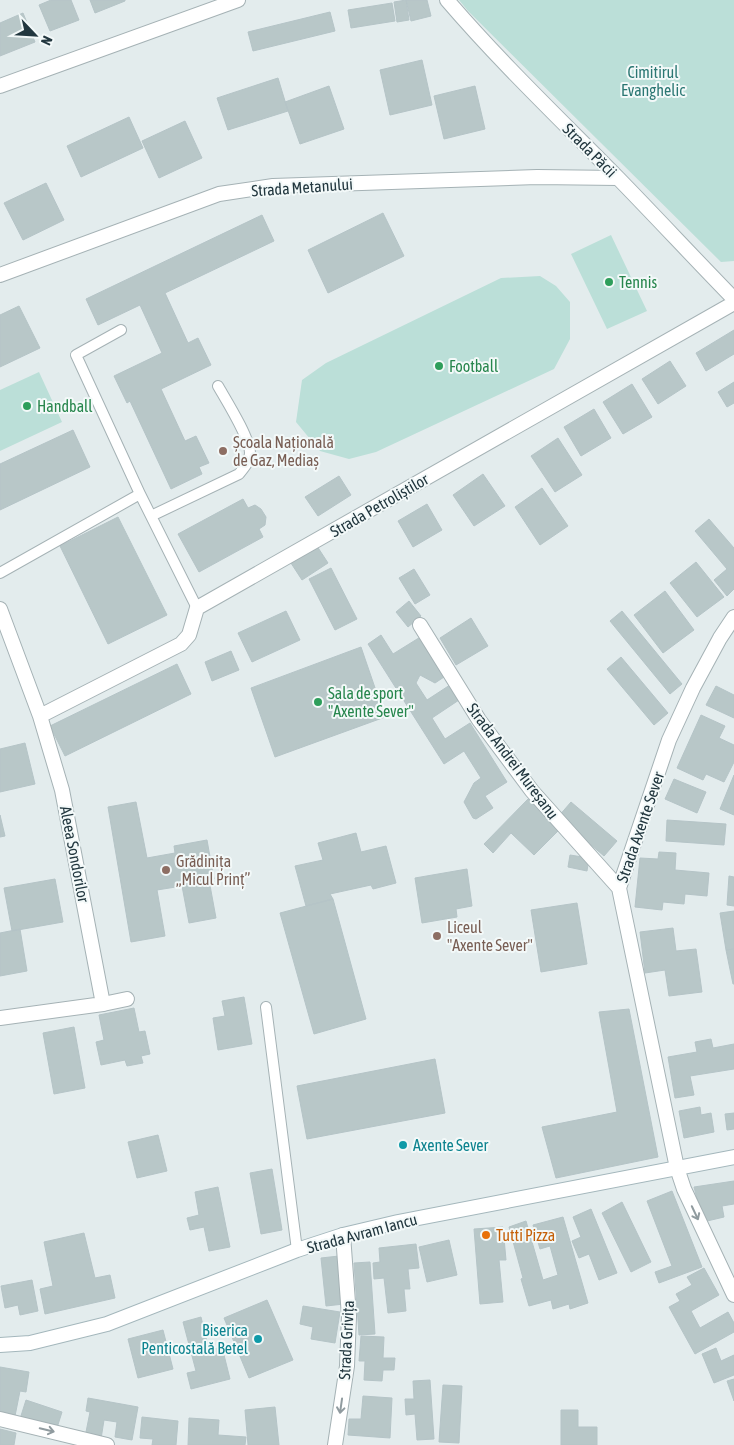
<svg xmlns="http://www.w3.org/2000/svg" width="734" height="1445" font-family="'Asap Condensed',sans-serif">
	<style>
		.green { fill: #bbdfd8 }
		.building { fill: #b8c7c8; stroke: #b5c4c7 }
		.lines { fill: none; stroke-linecap: round; stroke-linejoin: round }
		.service-casing { stroke: #a5b2b5; stroke-width: 12 }
		.pedestrian-casing { stroke: #a5b2b5; stroke-width: 16 }
		.minor-casing { stroke: #a5b2b5; stroke-width: 16 }
		.secondary-casing { stroke: #a4b7bc; stroke-width: 16 }
		.service { stroke: #fff; stroke-width: 10 }
		.pedestrian { stroke: #fff; stroke-width: 14 }
		.minor { stroke: #fff; stroke-width: 14 }
		.secondary { stroke: #fff; stroke-width: 14 }
		.oneway { stroke: #909b9f }
		.leisure-dot { fill: #2e9e5b; stroke: #f3f9f9; stroke-width: 2 }
		.education-dot { fill: #8d6e63; stroke: #f3f9f9; stroke-width: 2 }
		.culture-dot { fill: #0f9aa8; stroke: #f3f9f9; stroke-width: 2 }
		.food-dot { fill: #e8710a; stroke: #f3f9f9; stroke-width: 2 }
		.labels { text-anchor: middle; dominant-baseline: central; stroke-width: 4; stroke-linejoin: round; paint-order: stroke }
		.park-label { font-size: 16px; fill: #2b7773; stroke: #f3f9f9 }
		.street-label { font-size: 16px; fill: #22373f; stroke: #f3f9f9 }
		.leisure-label { font-size: 16px; fill: #27864d; stroke: #f3f9f9; text-anchor: start }
		.education-label { font-size: 16px; fill: #785e54; stroke: #f3f9f9; text-anchor: start }
		.culture-label { font-size: 16px; fill: #0d838f; stroke: #f3f9f9; text-anchor: start }
		.food-label { font-size: 16px; fill: #c56008; stroke: #f3f9f9; text-anchor: start }
	</style>
	<rect width="100%" height="100%" fill="#e3eced"/>
	<path class="green" d="M459,0H734V261L721,262L468,11Z
		M611,235L647,311L607,329L571,254Z
		M540,276L556,286L570,302V339L554,369L376,452L349,459L320,451L296,422L302,380L326,363L501,278Z
		M39,372L62,422L0,451V390Z"/>
	<path class="building" d="M51,0H71L79,20L50,31L39,5Z
		M90,0H125V1L95,13Z
		M406,0L409,20L397,22L394,2Z
		M406,0H427L431,16L411,21Z
		M392,3L395,21L351,28L348,10Z
		M330,12L335,31L253,51L248,32Z
		M23,13L35,42L0,56V23Z
		M422,60L432,105L390,115L380,70Z
		M278,78L288,111L228,130L217,98Z
		M329,86L344,129L300,144L285,102Z
		M475,86L485,129L444,139L434,96Z
		M129,117L143,148L81,177L67,146Z
		M185,121L202,158L159,178L142,141Z
		M46,183L64,220L23,240L4,203Z
		M383,213L404,256L328,293L308,250Z
		M262,215L274,241L165,293L188,343L198,338L211,365L161,389L185,441L196,436L209,463L199,467L202,474L171,489L130,401L127,403L114,376L162,353L140,305L98,325L86,299Z
		M19,306L40,348L0,367V315Z
		M734,330V354L706,371L696,353Z
		M670,361L686,386L658,404L642,379Z
		M734,382V403L727,407L718,392Z
		M632,384L652,417L623,434L603,402Z
		M594,409L611,438L581,456L564,427Z
		M73,430L90,467L0,510V464Z
		M558,438L582,475L555,492L531,456Z
		M483,474L505,506L474,526L453,495Z
		M339,476L351,495L318,516L305,497Z
		M542,488L568,526L540,545L515,507Z
		M243,499L248,508L255,505L261,509L266,517L265,525L259,529L263,537L199,572L178,534Z
		M427,504L442,530L413,547L398,521Z
		M118,517L167,615L108,644L60,546Z
		M709,519L734,548V589L727,596L714,580L727,569L695,531Z
		M315,543L328,563L302,580L289,560Z
		M696,562L724,597L697,617L670,583Z
		M331,568L357,619L335,630L309,579Z
		M414,569L430,595L415,604L399,578Z
		M665,591L694,630L663,653L634,615Z
		M409,601L421,616L408,627L396,612Z
		M286,611L300,640L252,662L238,633Z
		M622,611L682,684L670,694L610,621Z
		M471,618L488,646L456,665L440,638Z
		M381,635L393,654L422,636L447,675L435,683L420,675L416,683L427,700L453,683L462,698L432,718L445,739L470,723L507,782L485,796L493,808L476,819L473,818L464,802L474,783L481,778L464,751L444,764L368,644Z
		M361,647L385,717L275,757L251,688Z
		M231,651L239,670L212,681L205,662Z
		M621,657L668,713L654,725L607,669Z
		M177,664L191,694L65,756L50,726Z
		M716,686L734,695V718L706,705Z
		M701,715L725,726L719,738L734,745V762L724,782L706,774L703,780L677,768Z
		M25,743L35,784L0,792V749Z
		M734,775V815L720,809Z
		M674,779L706,792L697,813L665,799Z
		M528,799L560,829L534,855L511,833L493,853L484,844Z
		M136,802L147,858L175,853L174,846L207,840L214,879L209,880L216,918L189,923L182,886L157,890L165,936L131,942L108,807Z
		M571,802L617,841L604,856L558,817Z
		M0,815L5,836L0,837Z
		M667,820L726,824L724,845L666,841Z
		M356,833L361,852L386,846L396,883L373,889L371,885L330,894L333,899L306,906L295,866L323,860L318,843Z
		M659,852L676,853L675,870L709,873L707,896L685,894L684,904L663,902L662,910L635,907L640,858L658,859Z
		M570,855L589,858L587,871L568,867Z
		M467,869L472,906L456,909L457,917L422,923L415,878Z
		M729,876L734,877V906L727,905Z
		M55,879L63,922L12,931L4,888Z
		M333,899L366,1019L314,1034L280,913Z
		M577,903L587,964L541,972L531,910Z
		M734,911V949L726,950L720,913Z
		M673,928L676,951L696,949L702,992L669,996L665,970L645,973L640,932Z
		M20,929L27,971L0,976V933Z
		M734,949V984H733L726,950Z
		M244,997L252,1044L218,1050L213,1018L225,1016L222,1001Z
		M134,1008L139,1032L145,1031L150,1054L141,1056L143,1063L127,1066L125,1060L101,1065L96,1042L104,1040L99,1015Z
		M629,1009L658,1157L556,1178L542,1127L617,1112L599,1012Z
		M74,1027L85,1088L54,1094L43,1033Z
		M711,1039L713,1048L734,1044V1069L690,1076L694,1095L675,1098L668,1057L697,1052L695,1042Z
		M435,1059L445,1113L307,1139L297,1086Z
		M700,1107L701,1115L711,1113L714,1132L684,1138L679,1111Z
		M734,1113V1129L727,1130L725,1114Z
		M158,1135L167,1171L137,1178L128,1142Z
		M272,1169L282,1230L261,1234L250,1173Z
		M734,1181V1204L722,1206L724,1217L703,1222L694,1187Z
		M218,1187L230,1247L209,1251L204,1227L190,1230L187,1218L199,1215L195,1192Z
		M672,1191L702,1267L659,1283L655,1272L672,1266L647,1201Z
		M622,1202L651,1262L631,1272L602,1213Z
		M591,1209L617,1273L599,1280L589,1254L579,1258L572,1241L581,1237L573,1217Z
		M563,1217L588,1303L570,1309L569,1304L553,1309L551,1300L529,1306L521,1279L523,1278L509,1227L526,1221L543,1280L558,1275L550,1246L540,1249L533,1225Z
		M503,1227L506,1260H499L503,1302L480,1304L474,1229Z
		M84,1233L95,1278L110,1275L115,1298L45,1314L40,1289L53,1286L44,1242Z
		M449,1240L457,1275L427,1282L419,1247Z
		M416,1244L419,1268L408,1269L410,1289H404L406,1311L388,1313L384,1278L374,1279L373,1263L380,1262L379,1248Z
		M339,1256L344,1304L326,1306L321,1258Z
		M370,1262L375,1334L359,1335L354,1263Z
		M704,1268L719,1295L691,1311L700,1328L728,1312L734,1323V1332L695,1354L669,1307L680,1301L676,1294L692,1285L687,1277Z
		M32,1280L38,1311L20,1315L18,1305L5,1308L1,1286Z
		M267,1300L293,1360L249,1378L224,1318Z
		M303,1306L340,1312L335,1343L311,1339L313,1327L300,1324Z
		M201,1317L209,1350L222,1347L230,1379L191,1389L187,1373L196,1371L183,1322Z
		M163,1330L173,1369L138,1378L128,1339Z
		M361,1336L384,1337L383,1358H395L394,1370H383L382,1381L364,1380L365,1361H359Z
		M716,1348L721,1361L734,1355V1375L714,1383L702,1354Z
		M0,1367L29,1372L26,1392L20,1391L15,1416L0,1414Z
		M734,1379V1401L727,1381Z
		M430,1380L434,1439L417,1440L415,1414L406,1415L405,1399H414L413,1381Z
		M443,1385L462,1386L459,1443L439,1442Z
		M363,1396L392,1398L390,1438L348,1435L349,1419H361Z
		M88,1398L138,1407L132,1440L115,1437L117,1422L104,1420L101,1439L85,1437L90,1412L86,1411Z
		M26,1400L62,1412L56,1431L20,1419Z
		M275,1407L279,1445H248L245,1410Z
		M561,1410H578V1427H597V1445H561Z
		M142,1417L178,1421L176,1445H152L153,1439L140,1438Z
		M189,1418L219,1420L218,1435L246,1437L245,1445H188Z
		M0,1429L16,1433L14,1445H0Z"/>
	<g class="lines">
		<g class="service-casing">
			<path id="service" d="M121,330L76,355L140,494
				M151,516L239,474C244,468 250,461 250,453C250,438 226,400 218,386
				M0,573L140,494L197,608
				M266,1007L297,1250"/>
		</g>
		<g class="pedestrian-casing">
			<path id="pedestrian" d="M103,1004L127,999"/>
		</g>
		<g class="minor-casing">
			<path id="minor" d="M447,0C501,63 560,119 618,178C657,218 695,259 734,299
				M0,86L238,0
				M0,275L219,194L273,186L537,177L618,178
				M0,609L40,716L62,790L103,1004L0,1018
				M734,617L720,638L693,688L669,740L619,888L677,1168L684,1189L734,1295
				M420,625L479,720L532,791L619,888
				M40,716L181,644L189,635L197,608L734,303
				M0,1419L107,1445
				M335,1445L347,1366L349,1316L343,1235"/>
		</g>
		<g class="secondary-casing">
			<path id="secondary" d="M0,1345L30,1343L107,1324L297,1250L343,1235L398,1222L734,1157"/>
		</g>
		<use href="#service" class="service"/>
		<use href="#pedestrian" class="pedestrian"/>
		<use href="#minor" class="minor"/>
		<use href="#secondary" class="secondary"/>
	</g>
	<defs><path id="oneway-shaft" d="M-6 0H5M1.5-3L5.5 0L1.5 3" fill="none" stroke-width="1.6" stroke-linecap="round" stroke-linejoin="round" transform="scale(1.25)"/></defs>
	<g class="oneway">
		<use href="#oneway-shaft" transform="translate(695 1213) rotate(65)"/>
		<use href="#oneway-shaft" transform="translate(341 1406) rotate(98)"/>
		<use href="#oneway-shaft" transform="translate(47 1430) rotate(14)"/>
	</g>
	<g class="leisure-dot">
		<circle cx="609" cy="282" r="5"/>
		<circle cx="439" cy="366" r="5"/>
		<circle cx="27" cy="406" r="5"/>
		<circle cx="318" cy="702" r="5"/>
	</g>
	<g class="education-dot">
		<circle cx="223" cy="451" r="5"/>
		<circle cx="166" cy="870" r="5"/>
		<circle cx="437" cy="936" r="5"/>
	</g>
	<g class="culture-dot">
		<circle cx="403" cy="1145" r="5"/>
		<circle cx="258" cy="1339" r="5"/>
	</g>
	<circle class="food-dot" cx="486" cy="1235" r="5"/>
	<g class="labels">
		<g class="park-label">
			<text x="653" y="72">Cimitirul<tspan x="653" dy="18">Evanghelic</tspan></text>
		</g>
		<g class="street-label">
			<text transform="translate(590 150) rotate(45)">Strada Păcii</text>
			<text transform="translate(302 187) rotate(-4)">Strada Metanului</text>
			<text transform="translate(379 505) rotate(-30)">Strada Petroliștilor</text>
			<text transform="translate(513 761) rotate(53)">Strada Andrei Mureșanu</text>
			<text transform="translate(640 827) rotate(-71)">Strada Axente Sever</text>
			<text transform="translate(75 854) rotate(79)">Aleea Sondorilor</text>
			<text transform="translate(362 1233) rotate(-15)">Strada Avram Iancu</text>
			<text transform="translate(346 1340) rotate(-87)">Strada Grivița</text>
		</g>
		<g class="leisure-label">
			<text x="619" y="282">Tennis</text>
			<text x="449" y="366">Football</text>
			<text x="37" y="406">Handball</text>
			<text x="328" y="693">Sala de sport<tspan x="328" dy="18">"Axente Sever"</tspan></text>
		</g>
		<g class="education-label">
			<text x="233" y="442">Școala Națională<tspan x="233" dy="18">de Gaz, Mediaș</tspan></text>
			<text x="176" y="861">Grădinița<tspan x="176" dy="18">„Micul Prinț”</tspan></text>
			<text x="447" y="927">Liceul<tspan x="447" dy="18">"Axente Sever"</tspan></text>
		</g>
		<g class="culture-label">
			<text x="413" y="1145">Axente Sever</text>
			<text x="248" y="1330" text-anchor="end">Biserica<tspan x="248" dy="18">Penticostală Betel</tspan></text>
		</g>
		<g class="food-label">
			<text x="496" y="1235">Tutti Pizza</text>
		</g>
	</g>
	<g transform="translate(35 35) rotate(115)" stroke="#f3f9f9" stroke-width="4" paint-order="stroke">
	<path d="M0-4L9 19L0 12L-9 19Z" fill="#22373f"/>
	<text y="-8" font-size="14" font-weight="bold" text-anchor="middle" fill="#22373f">N</text>
	</g>
</svg>
